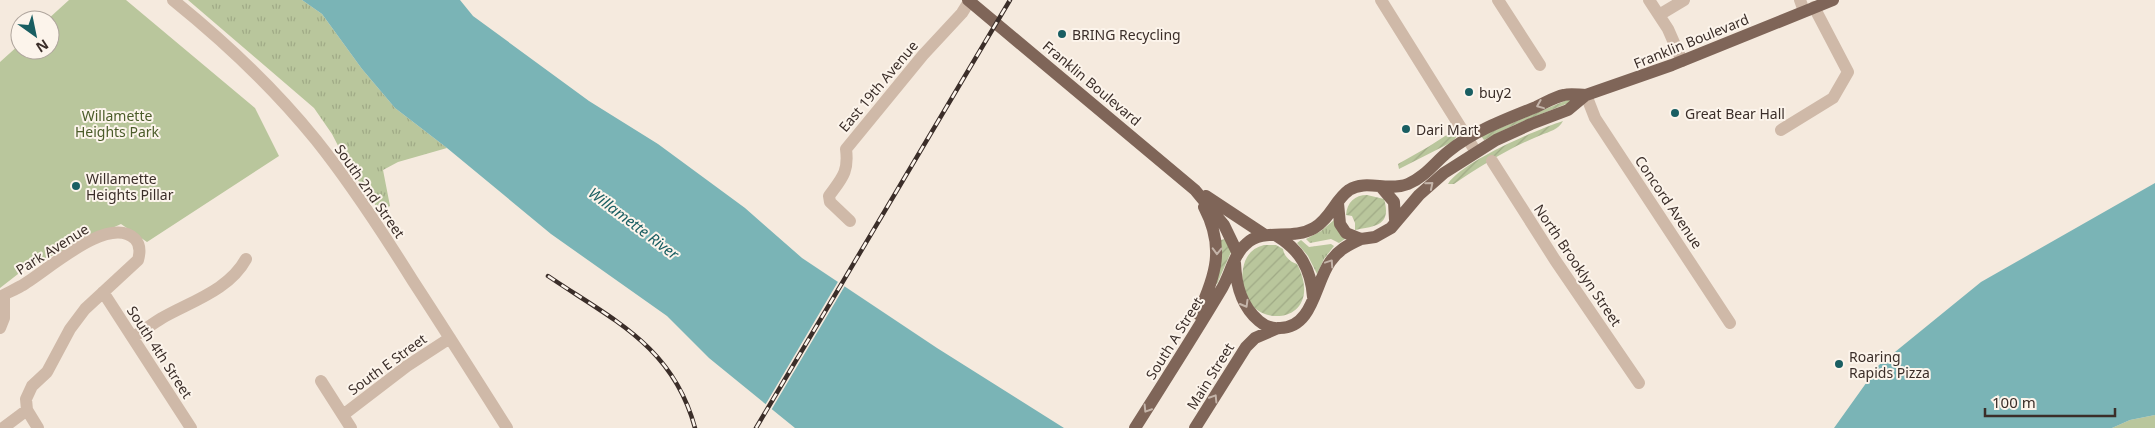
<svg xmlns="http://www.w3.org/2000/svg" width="2155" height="428" font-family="'Noto Sans',sans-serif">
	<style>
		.grass { fill: url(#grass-tufts) }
		.park { fill: #b9c69c }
		.garden { fill: url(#garden-furrows) }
		.water { fill: #7ab4b6 }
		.pier { fill: #f5eade }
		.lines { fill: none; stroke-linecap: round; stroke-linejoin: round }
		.minor { stroke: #cfb9a8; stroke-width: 12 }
		.major { stroke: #7f6558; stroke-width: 12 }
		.rail-casing { stroke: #3b2e29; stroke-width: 4.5 }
		.rail { stroke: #fcf4eb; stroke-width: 2.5; stroke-dasharray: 8; stroke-linecap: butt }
		.oneway { stroke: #c4b4a9 }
		.poi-dot { fill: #195e62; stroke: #fcf4eb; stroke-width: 2 }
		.labels { text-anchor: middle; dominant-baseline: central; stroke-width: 4; stroke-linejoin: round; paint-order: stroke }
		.poi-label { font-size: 14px; fill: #3b2e29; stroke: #fcf4eb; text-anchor: start }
		.street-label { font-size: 14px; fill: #3b2e29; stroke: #fcf4eb }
		.park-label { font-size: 14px; fill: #4b5c2a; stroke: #fcf4eb }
		.water-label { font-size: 15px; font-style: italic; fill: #195e62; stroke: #fcf4eb }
	</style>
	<defs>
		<pattern id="grass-tufts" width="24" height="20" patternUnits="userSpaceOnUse" patternTransform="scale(1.25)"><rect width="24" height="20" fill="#b9c69c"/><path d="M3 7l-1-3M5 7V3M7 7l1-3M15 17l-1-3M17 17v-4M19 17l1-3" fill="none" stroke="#a0aa86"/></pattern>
		<pattern id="garden-furrows" width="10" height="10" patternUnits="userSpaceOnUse" patternTransform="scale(1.25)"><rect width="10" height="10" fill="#b9c69c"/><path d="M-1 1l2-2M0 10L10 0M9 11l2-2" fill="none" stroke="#a0aa86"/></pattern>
	</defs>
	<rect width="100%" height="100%" fill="#f5eade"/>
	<path class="grass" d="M188,0H302L322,14L362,69L395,108L447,148L398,162L383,170L390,206L381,213L350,169L332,134L314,108Z
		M1334,220L1345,239L1339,243L1331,239L1310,243L1306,239L1321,231Z
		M1301,240L1309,247L1331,244L1334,246L1324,259L1317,274L1308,256L1297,243Z"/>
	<path class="park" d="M69,0H126L255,108L279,156L147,242L121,224L27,267L0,288V62L20,44V50H50V20H47Z
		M2155,415V428H2112L2130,420Z"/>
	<path class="garden" d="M1572,98L1573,101L1566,104L1514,125L1484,140L1481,136Z
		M1563,121C1559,129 1549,132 1541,135C1509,148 1482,165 1454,184H1448C1461,162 1538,129 1563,121Z
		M1456,129L1458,135L1452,142L1399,169L1398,164L1428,147Z
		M1367,195L1384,199C1392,226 1375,226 1355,230V223L1352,216L1346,215C1347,202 1355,195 1367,195Z
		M1225,239L1231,252L1217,284L1215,283L1221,240Z
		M1264,245H1276L1283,249C1284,256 1290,262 1297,264C1331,330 1233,335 1243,269C1245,256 1252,248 1264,245Z"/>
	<path class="water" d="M302,0H460L473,16L589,101L658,144L745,208L802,258L937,348L1064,428H795L709,358L667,316L551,234L447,148L395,108L362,69L322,14Z
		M2155,183V415L2130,420L2112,428H1834L1879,365L1981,282Z"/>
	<path class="pier" d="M839,280L846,284L770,412L764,407Z"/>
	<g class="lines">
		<path class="minor" d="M173,0C225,42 274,88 316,140C352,185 383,233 413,281C445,330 476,379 507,428
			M1381,0L1476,152
			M1498,0L1540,65
			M1649,0L1668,29L1682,61
			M1800,0L1804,11
			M1659,15L1684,0
			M1586,95L1595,118L1730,323
			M1781,130L1833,98L1848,72L1814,7
			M1492,161L1555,260L1639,383
			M850,221L830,202L829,196C842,178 849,172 846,149L923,55L962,13L970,0
			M103,292L191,428
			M0,297C7,293 14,290 21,286C45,273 108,213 135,239C141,245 140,253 138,260L85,309L70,329L47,372L32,386L26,399L27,410L38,428
			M0,328L4,318V295
			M133,337C143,331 152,324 162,318C192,301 229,290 246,259
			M321,381L351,428
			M343,415L407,366L450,338
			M3,428L27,410"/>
		<path class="major" d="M968,0L1195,190L1224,225L1238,254
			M1382,188L1394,202L1395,220
			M1206,196L1265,235
			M1338,203L1340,224L1346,233L1361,239L1375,237L1391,228L1419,195L1444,173L1496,140L1531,124L1568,110L1586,95L1672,65L1833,0
			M1277,236C1300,250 1311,269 1313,297
			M1235,263C1236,285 1241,306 1259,321C1265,326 1272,329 1280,328C1313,328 1315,283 1330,262C1338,250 1348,245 1361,239
			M1198,314C1216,275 1225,247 1204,207
			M1135,428C1164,382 1193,337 1221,290C1230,276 1233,255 1246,244C1263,227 1292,241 1314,228C1330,219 1335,200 1349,190C1366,179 1388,192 1408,184C1425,177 1435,162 1449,151C1474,131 1506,119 1536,107C1545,103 1554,97 1564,95C1571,93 1579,95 1586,95
			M1195,428L1246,347L1255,338L1278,328"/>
		<g class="rail-casing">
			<path id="rail" d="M548,276C613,320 673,346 695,428
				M756,428L1010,0"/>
		</g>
		<use href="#rail" class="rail"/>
	</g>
	<defs><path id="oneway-chevron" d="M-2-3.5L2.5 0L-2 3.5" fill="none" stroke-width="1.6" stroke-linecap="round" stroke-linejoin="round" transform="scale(1.25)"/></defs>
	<g class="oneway">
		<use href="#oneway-chevron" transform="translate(1540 105) rotate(158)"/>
		<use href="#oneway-chevron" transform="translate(1430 185) rotate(-40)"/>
		<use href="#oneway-chevron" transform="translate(1217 251) rotate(91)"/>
		<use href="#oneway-chevron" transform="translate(1330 263) rotate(-56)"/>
		<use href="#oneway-chevron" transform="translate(1245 304) rotate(60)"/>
		<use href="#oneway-chevron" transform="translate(1214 398) rotate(-58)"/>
		<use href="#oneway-chevron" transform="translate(1147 409) rotate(122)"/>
	</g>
	<g class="poi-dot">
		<circle cx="1062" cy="34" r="5"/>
		<circle cx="1469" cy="92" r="5"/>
		<circle cx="1675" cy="113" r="5"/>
		<circle cx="1406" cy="129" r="5"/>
		<circle cx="76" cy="186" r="5"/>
		<circle cx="1839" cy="364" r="5"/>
	</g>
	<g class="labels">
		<g class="poi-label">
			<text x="1072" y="34">BRING Recycling</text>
			<text x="1479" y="92">buy2</text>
			<text x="1685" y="113">Great Bear Hall</text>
			<text x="1416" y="129">Dari Mart</text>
			<text x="86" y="178">Willamette<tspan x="86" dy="16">Heights Pillar</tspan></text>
			<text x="1849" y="356">Roaring<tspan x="1849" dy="16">Rapids Pizza</tspan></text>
		</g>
		<g class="street-label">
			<text transform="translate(1691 41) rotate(-22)">Franklin Boulevard</text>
			<text transform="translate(1092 83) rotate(40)">Franklin Boulevard</text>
			<text transform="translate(878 86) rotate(-50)">East 19th Avenue</text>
			<text transform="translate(370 191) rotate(55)">South 2nd Street</text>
			<text transform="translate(1669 202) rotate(56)">Concord Avenue</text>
			<text transform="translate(52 249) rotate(-32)">Park Avenue</text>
			<text transform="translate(1578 265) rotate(56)">North Brooklyn Street</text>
			<text transform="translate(1174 338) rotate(-58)">South A Street</text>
			<text transform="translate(160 352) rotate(57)">South 4th Street</text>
			<text transform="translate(387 364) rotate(-36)">South E Street</text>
			<text transform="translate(1210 376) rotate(-58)">Main Street</text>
		</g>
		<g class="park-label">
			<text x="117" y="115">Willamette<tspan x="117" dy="16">Heights Park</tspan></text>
		</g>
		<g class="water-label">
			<text transform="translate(634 223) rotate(37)">Willamette River</text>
		</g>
	</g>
	<g transform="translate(35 35) rotate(147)"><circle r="24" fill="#fcf4eb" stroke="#afa59d"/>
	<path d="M0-4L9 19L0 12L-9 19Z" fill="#195e62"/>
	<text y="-8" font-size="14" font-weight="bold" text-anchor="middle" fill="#3b2e29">N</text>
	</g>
	<path d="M1985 408v8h130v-8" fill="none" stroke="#3b2e29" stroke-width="2.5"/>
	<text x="1992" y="408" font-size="15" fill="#3b2e29" stroke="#fcf4eb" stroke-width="4" paint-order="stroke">100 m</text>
</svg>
